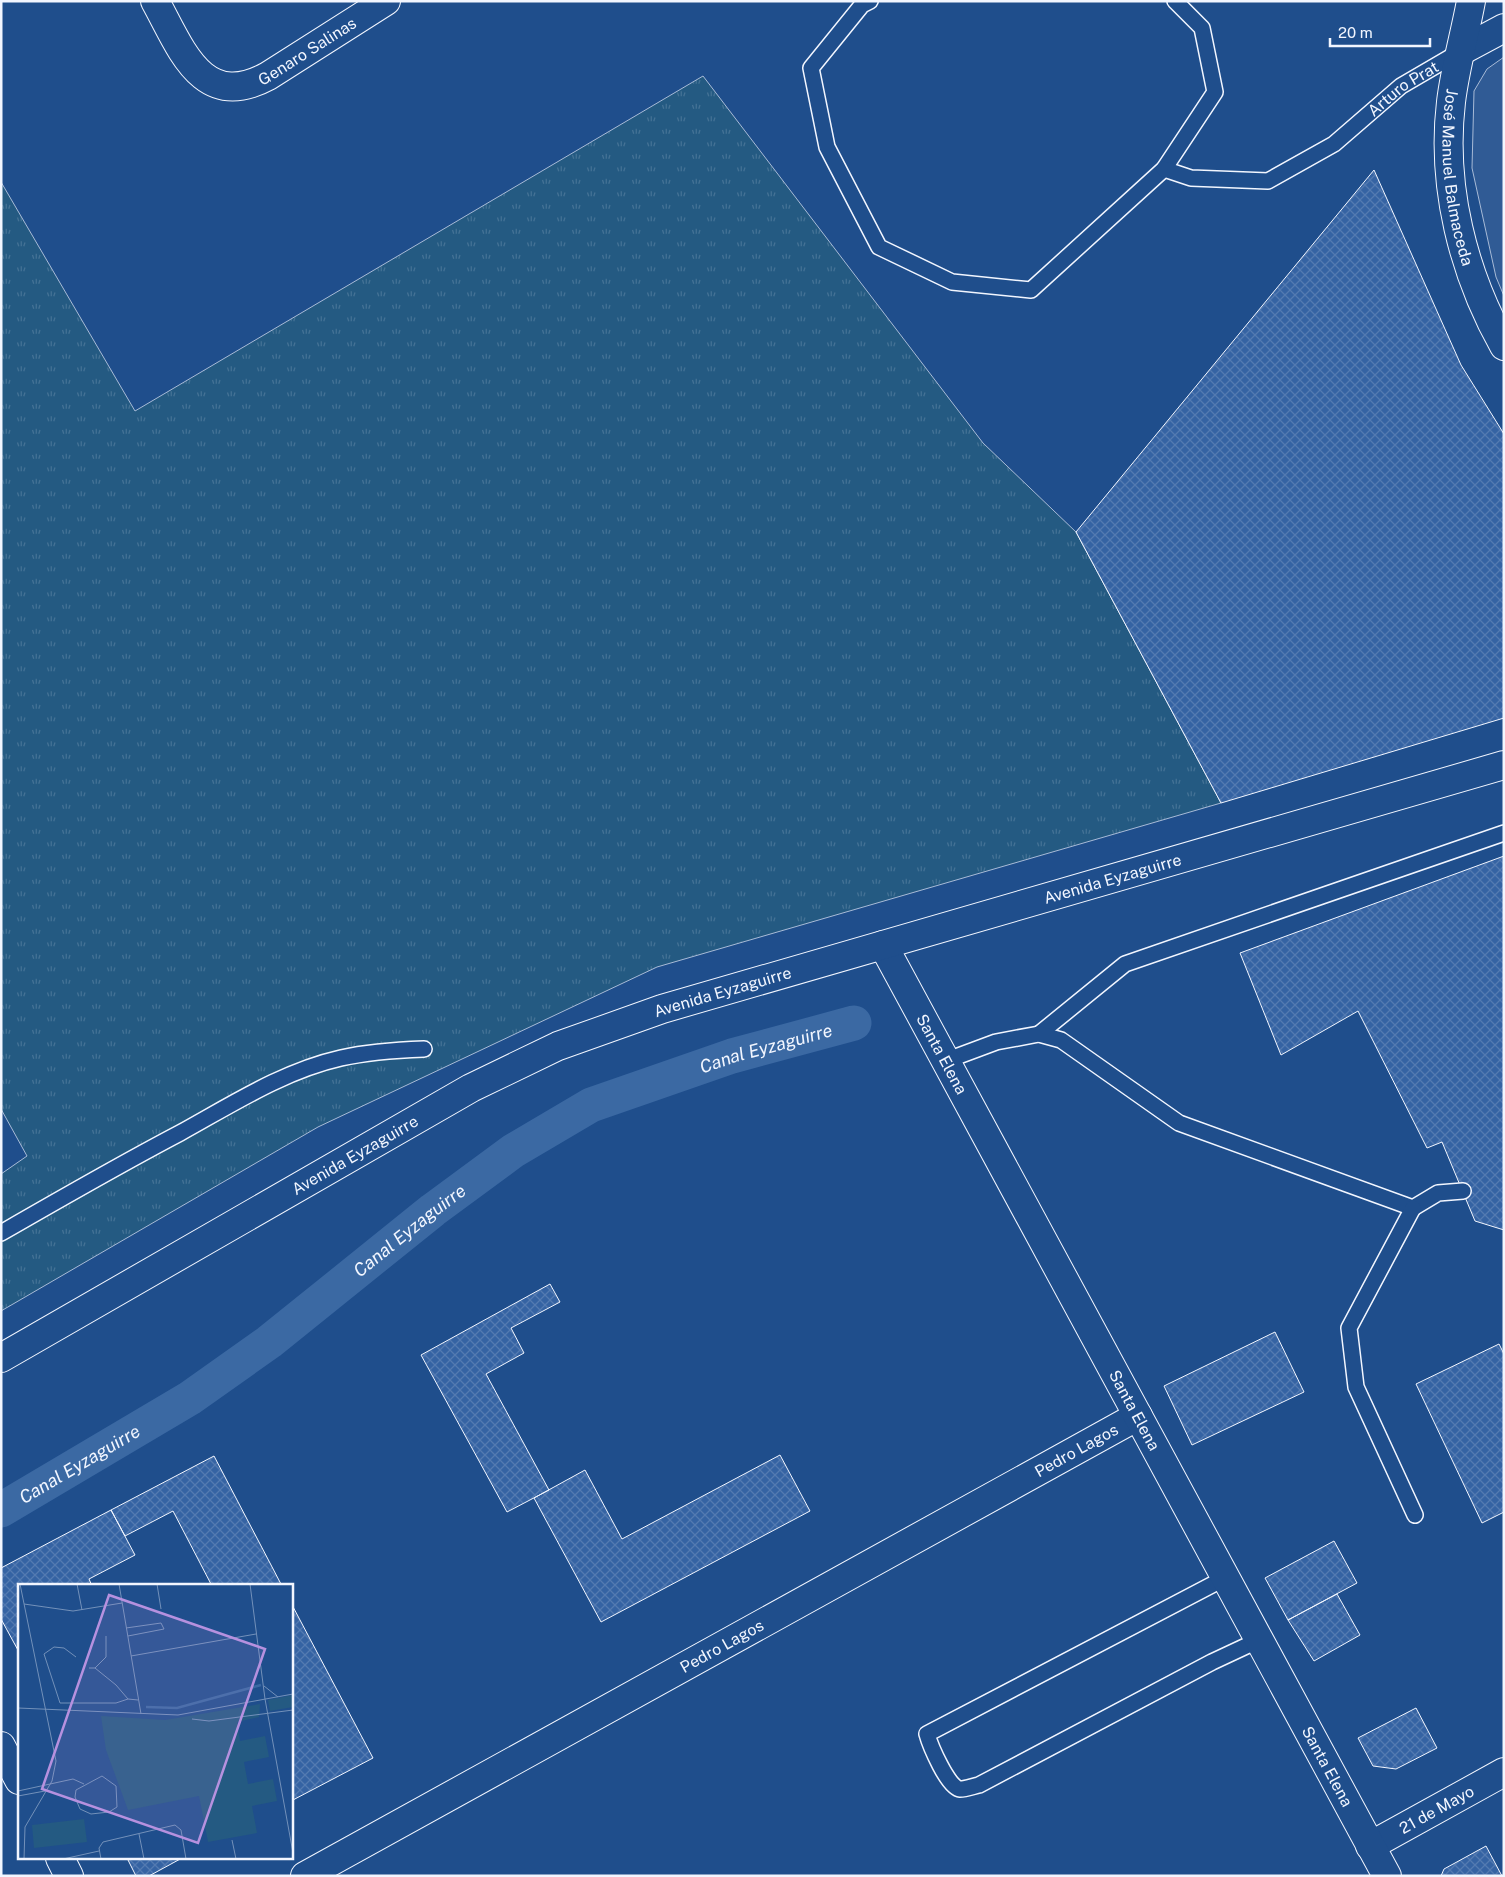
<svg xmlns="http://www.w3.org/2000/svg" width="1505" height="1877" font-family="'Public Sans',sans-serif">
	<style>
		.grass { fill: url(#grass-tufts); stroke: #a8bbd7 }
		.parking { fill: #305b95; stroke: #a8bbd7 }
		.lines { fill: none; stroke-linecap: round; stroke-linejoin: round }
		.canal { stroke: #3b69a3; stroke-width: 35 }
		.building { fill: url(#building-cross-hatch); stroke: #f2f6ff }
		.service-casing { stroke: #f2f6ff; stroke-width: 18 }
		.minor-casing { stroke: #f2f6ff; stroke-width: 30 }
		.tertiary-casing { stroke: #f2f6ff; stroke-width: 30 }
		.primary-casing { stroke: #f2f6ff; stroke-width: 30 }
		.service { stroke: #1f4e8c; stroke-width: 15 }
		.minor { stroke: #1f4e8c; stroke-width: 28 }
		.tertiary { stroke: #1f4e8c; stroke-width: 28 }
		.primary { stroke: #1f4e8c; stroke-width: 28 }
		.labels { text-anchor: middle; dominant-baseline: central; stroke-width: 4; stroke-linejoin: round; paint-order: stroke }
		.street-label { font-size: 16px; fill: #f2f6ff; stroke: #1f4e8c }
		.water-label { font-size: 18px; font-style: italic; fill: #f2f6ff; stroke: #1f4e8c }
		.inset-river { fill: none; stroke: #3b69a3; stroke-width: 2.5 }
		.inset-road { fill: none; stroke: #7391ba; stroke-width: 1 }
		.view { fill: #b691df; fill-opacity: 0.15; stroke: #b691df; stroke-width: 2.5 }
		.inset-edge { fill: none; stroke: #f2f6ff; stroke-width: 2.5 }
	</style>
	<defs>
		<pattern id="grass-tufts" width="24" height="20" patternUnits="userSpaceOnUse" patternTransform="scale(1.25)"><rect width="24" height="20" fill="#245a82"/><path d="M3 7l-1-3M5 7V3M7 7l1-3M15 17l-1-3M17 17v-4M19 17l1-3" fill="none" stroke="#447295"/></pattern>
		<pattern id="building-cross-hatch" width="8" height="8" patternUnits="userSpaceOnUse" patternTransform="scale(1.25)"><rect width="8" height="8" fill="#3563a3"/><path d="M0 0l8 8M0 8l8-8" fill="none" stroke="#537ab1"/></pattern>
	</defs>
	<rect width="100%" height="100%" fill="#1f4e8c"/>
	<path class="grass" d="M703,76L983,443L1076,532L1221,803L657,967L318,1127L1,1311V1174L27,1156L1,1109V182L135,411Z"/>
	<path class="parking" d="M1504,57V296L1496,277L1472,168L1474,91L1487,69Z"/>
	<g class="lines">
		<path class="canal" id="s1" d="M1,1510L190,1398L269,1342L433,1210L513,1151L591,1105L732,1056L854,1023"/>
	</g>
	<path class="building" d="M1374,170L1461,365L1504,434V718L1221,803L1076,532Z
		M1504,856V1230L1475,1221L1442,1142L1427,1148L1358,1011L1281,1055L1240,953Z
		M550,1284L560,1302L511,1328L524,1353L486,1374L549,1490L507,1512L421,1355Z
		M1275,1332L1304,1392L1192,1445L1164,1386Z
		M1499,1344L1504,1354V1512L1482,1523L1416,1384Z
		M780,1455L810,1511L601,1622L534,1498L585,1470L622,1539Z
		M214,1456L282,1586H212L173,1511L125,1536L111,1510Z
		M111,1510L135,1555L89,1579L92,1586H19V1652L1,1619V1568Z
		M1334,1541L1357,1583L1288,1620L1265,1578Z
		M1337,1594L1360,1635L1314,1661L1288,1620Z
		M291,1603L373,1758L291,1801Z
		M1416,1708L1437,1748L1396,1769L1373,1766L1358,1738Z
		M1486,1846L1502,1876H1441L1444,1869Z
		M127,1858H182L149,1876H136Z"/>
	<g class="lines">
		<g class="service-casing">
			<g id="service">
				<path d="M870,1L862,5L811,68L827,147L879,247L952,282L1031,290L1164,169L1215,92L1202,28L1175,1"/>
				<path id="s2" d="M1164,169L1191,178L1268,181L1334,144L1401,86L1461,51"/>
				<path d="M1039,1034L1125,964L1504,833"/>
				<path d="M945,1061L996,1042L1039,1034L1061,1040L1179,1123L1413,1208L1438,1193L1463,1191"/>
				<path d="M1413,1208L1349,1328L1356,1387L1415,1515"/>
				<path d="M1,1233C60,1199 119,1165 180,1133C231,1105 283,1071 341,1058C368,1052 396,1050 424,1049"/>
				<path d="M1225,1578L927,1734C930,1745 948,1788 960,1789C966,1789 974,1786 979,1785L1212,1662L1259,1640"/>
			</g>
		</g>
		<g class="minor-casing">
			<g id="minor">
				<path id="s3" d="M155,1C181,48 202,112 268,76L386,1"/>
				<path id="s4" d="M1370,1846L1504,1772"/>
				<path id="s5" d="M305,1876L1138,1416"/>
			</g>
		</g>
		<g class="tertiary-casing">
			<g id="tertiary">
				<path d="M1461,51L1504,28"/>
				<path id="s6" d="M883,945L1387,1876"/>
				<path d="M1,1746L19,1780"/>
				<path d="M60,1858L69,1876"/>
			</g>
		</g>
		<g class="primary-casing">
			<g id="primary">
				<path id="s7" d="M1471,1C1465,34 1455,68 1451,102C1441,186 1463,273 1504,346"/>
				<path id="s8" d="M1,1358L471,1088L558,1046L662,1009L1504,765"/>
			</g>
		</g>
		<use href="#service" class="service"/>
		<use href="#minor" class="minor"/>
		<use href="#tertiary" class="tertiary"/>
		<use href="#primary" class="primary"/>
	</g>
	<g class="labels">
		<g class="street-label">
			<text stroke="none"><textPath href="#s3" startOffset="205">Genaro Salinas</textPath></text>
			<text stroke="none"><textPath href="#s2" startOffset="270">Arturo Prat</textPath></text>
			<text stroke="none"><textPath href="#s7" startOffset="179">José Manuel Balmaceda</textPath></text>
			<text stroke="none"><textPath href="#s8" startOffset="1218">Avenida Eyzaguirre</textPath></text>
			<text stroke="none"><textPath href="#s8" startOffset="812">Avenida Eyzaguirre</textPath></text>
			<text stroke="none"><textPath href="#s6" startOffset="124">Santa Elena</textPath></text>
			<text stroke="none"><textPath href="#s8" startOffset="408">Avenida Eyzaguirre</textPath></text>
			<text stroke="none"><textPath href="#s6" startOffset="529">Santa Elena</textPath></text>
			<text stroke="none"><textPath href="#s5" startOffset="881">Pedro Lagos</textPath></text>
			<text stroke="none"><textPath href="#s5" startOffset="476">Pedro Lagos</textPath></text>
			<text stroke="none"><textPath href="#s6" startOffset="934">Santa Elena</textPath></text>
			<text stroke="none"><textPath href="#s4" startOffset="76">21 de Mayo</textPath></text>
		</g>
		<g class="water-label">
			<text stroke="none"><textPath href="#s1" startOffset="901">Canal Eyzaguirre</textPath></text>
			<text stroke="none"><textPath href="#s1" startOffset="496">Canal Eyzaguirre</textPath></text>
			<text stroke="none"><textPath href="#s1" startOffset="91">Canal Eyzaguirre</textPath></text>
		</g>
	</g>
	<g transform="translate(18 1584)">
		<rect width="275" height="275" fill="#1f4e8c"/>
		<path d="M242,120L241,133L219,138L222,157L247,152L251,173L226,178L230,200L255,195L259,217L234,222L239,249L190,258L181,212L110,226L88,166L83,132L147,136Z" fill="#245a82"/>
		<path d="M275,111V123L252,127L250,116Z" fill="#245a82"/>
		<path d="M66,235L69,258L16,264L14,241Z" fill="#245a82"/>
		<path class="inset-river" d="M128,123L159,124L243,101"/>
		<path class="inset-road" d="M2,0L38,177L34,197L7,243L6,275M59,0L64,26M101,0L123,130M139,0L143,25M232,0L247,115L275,269M6,20L55,27L104,19M108,44L143,39L146,45L110,52M113,72L238,50M58,73L46,64L36,63L26,70L42,119H98L110,115M71,84H77L98,101L110,115L120,116M77,84L88,73V52M246,102L260,113M0,124L160,131L275,110M174,135L191,137L275,126M84,192L98,202L99,223L91,228L73,230L62,225L57,213L58,206ZM0,207L55,195L66,200M0,212L27,207M121,250L126,275M214,256L218,275M45,275L81,267M83,275L81,264L85,258L157,241L163,246L168,275"/>
		<path class="view" d="M91,11L247,65L180,259L24,205Z"/>
		<rect width="275" height="275" class="inset-edge"/>
	</g>
	<rect width="1505" height="1877" fill="none" stroke="#f2f6ff" stroke-width="5"/>
	<path d="M1330 38v8h100v-8" fill="none" stroke="#f2f6ff" stroke-width="2.5"/>
	<text x="1338" y="38" font-size="15" fill="#f2f6ff" stroke="#1f4e8c" stroke-width="4" paint-order="stroke">20 m</text>
</svg>
